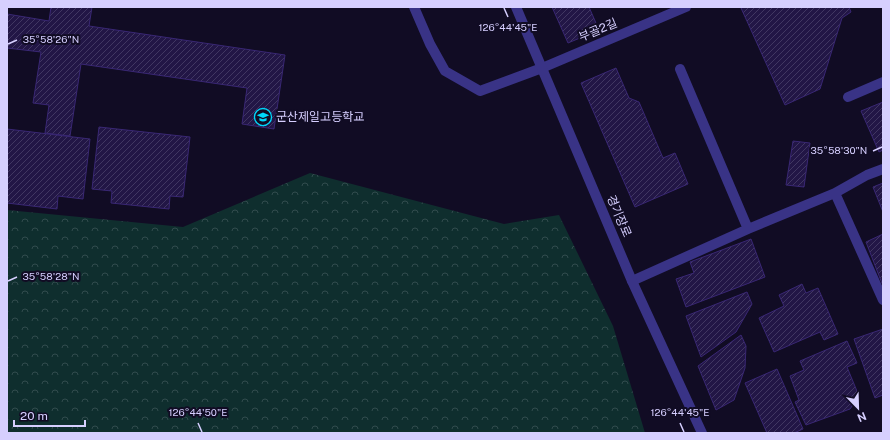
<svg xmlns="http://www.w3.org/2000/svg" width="890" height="440" font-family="'Public Sans','Noto Sans KR',sans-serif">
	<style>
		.forest { fill: url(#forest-crowns) }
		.building { fill: url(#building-hatch); stroke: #392774 }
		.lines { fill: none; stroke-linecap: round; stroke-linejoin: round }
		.service { stroke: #393386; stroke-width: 10 }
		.minor { stroke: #393386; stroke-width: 10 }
		.tertiary { stroke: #393386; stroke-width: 10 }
		.ticks { fill: none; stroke: #d6cfff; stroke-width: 1.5 }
		.labels { text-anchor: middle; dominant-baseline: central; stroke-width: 4; stroke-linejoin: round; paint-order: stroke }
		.street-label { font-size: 12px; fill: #d6cfff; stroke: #110c24 }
		.poi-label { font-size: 12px; fill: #d6cfff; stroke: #110c24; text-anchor: start }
		.ticks-label { font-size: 10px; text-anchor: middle; fill: #d6cfff; stroke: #110c24; stroke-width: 4; stroke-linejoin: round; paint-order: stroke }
	</style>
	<defs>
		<pattern id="forest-crowns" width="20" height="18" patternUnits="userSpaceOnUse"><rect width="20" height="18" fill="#0f2e2e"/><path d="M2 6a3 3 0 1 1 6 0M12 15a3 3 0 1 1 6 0" fill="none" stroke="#314b4d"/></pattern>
		<pattern id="building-hatch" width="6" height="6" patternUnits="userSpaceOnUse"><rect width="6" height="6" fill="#221646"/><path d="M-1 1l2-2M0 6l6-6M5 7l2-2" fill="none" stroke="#413762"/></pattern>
	</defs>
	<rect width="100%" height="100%" fill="#110c24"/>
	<path class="forest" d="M310,173L504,224L559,215L613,326L645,433H7V210L183,227Z"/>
	<path class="building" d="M51,7H92L89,26L285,55L274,129L242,124L247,88L81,64L70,136L45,133L49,105L33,103L41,52L7,48V14L49,21Z
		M552,7H589L599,30L568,43Z
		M744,7H849L851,12L842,18L820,89L785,105L741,8Z
		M616,68L629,98L639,102L663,158L675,153L688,184L635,207L581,83Z
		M883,102V150L879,152L861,111Z
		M99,127L190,137L183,197L170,196L169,209L111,203L112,191L92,189Z
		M7,129L90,139L83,199L58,196L57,209L7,203Z
		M793,141L810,143L804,187L786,185Z
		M883,183V212L873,187Z
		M883,234V286L866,242Z
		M751,239L765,277L686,307L676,279L694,273L690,262Z
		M802,284L806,293L818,288L838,334L824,340L820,332L774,352L759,318L784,306L779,295Z
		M747,292L752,304L736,332L701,357L686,316Z
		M883,329V395L875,398L854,339Z
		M741,335L746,346L745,368L734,400L716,410L698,366Z
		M847,341L857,363L847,367L859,396L850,409L806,425L795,402L799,400L790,376L804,370L800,361Z
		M777,369L803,429L794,433H767L745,383Z"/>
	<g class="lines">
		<path class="service" d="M414,7L430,44L445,71L480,91L542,68
			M680,69L748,229
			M848,97L883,82
			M835,193L867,175L883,169
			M632,281L748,229L835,193L883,300"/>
		<path class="minor" d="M542,68L686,7"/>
		<path class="tertiary" d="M516,7L632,281L702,433"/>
	</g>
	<path class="ticks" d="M504,8L508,17M8,44L17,40M873,151L882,147M8,281L17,277M198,423L202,432M680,423L684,432"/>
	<defs>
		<g id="school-ring" transform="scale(0.9)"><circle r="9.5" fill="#110c24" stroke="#00d7fa" stroke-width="1.5"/><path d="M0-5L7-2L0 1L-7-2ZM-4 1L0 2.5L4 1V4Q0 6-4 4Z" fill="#00d7fa"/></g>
	</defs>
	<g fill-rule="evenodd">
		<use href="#school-ring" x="263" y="117"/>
	</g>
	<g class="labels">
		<g class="street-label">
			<text transform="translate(598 30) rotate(-23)">부골2길</text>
			<text transform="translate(619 216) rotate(67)">경기장로</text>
		</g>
		<g class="poi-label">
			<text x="276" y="117">군산제일고등학교</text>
		</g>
	</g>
	<g class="ticks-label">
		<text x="508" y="31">126°44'45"E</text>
		<text x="51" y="43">35°58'26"N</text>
		<text x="839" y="154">35°58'30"N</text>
		<text x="51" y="280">35°58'28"N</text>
		<text x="198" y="416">126°44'50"E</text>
		<text x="680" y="416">126°44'45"E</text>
	</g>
	<rect width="890" height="440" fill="none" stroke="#d6cfff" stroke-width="16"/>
	<g transform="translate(858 408) rotate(157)" stroke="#110c24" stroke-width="3" paint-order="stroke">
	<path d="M0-3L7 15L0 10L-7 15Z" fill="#d6cfff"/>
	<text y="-6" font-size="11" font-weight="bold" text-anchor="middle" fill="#d6cfff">N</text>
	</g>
	<path d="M14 420v6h71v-6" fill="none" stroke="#d6cfff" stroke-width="2"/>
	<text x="20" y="420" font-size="12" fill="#d6cfff" stroke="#110c24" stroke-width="3" paint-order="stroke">20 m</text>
</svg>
